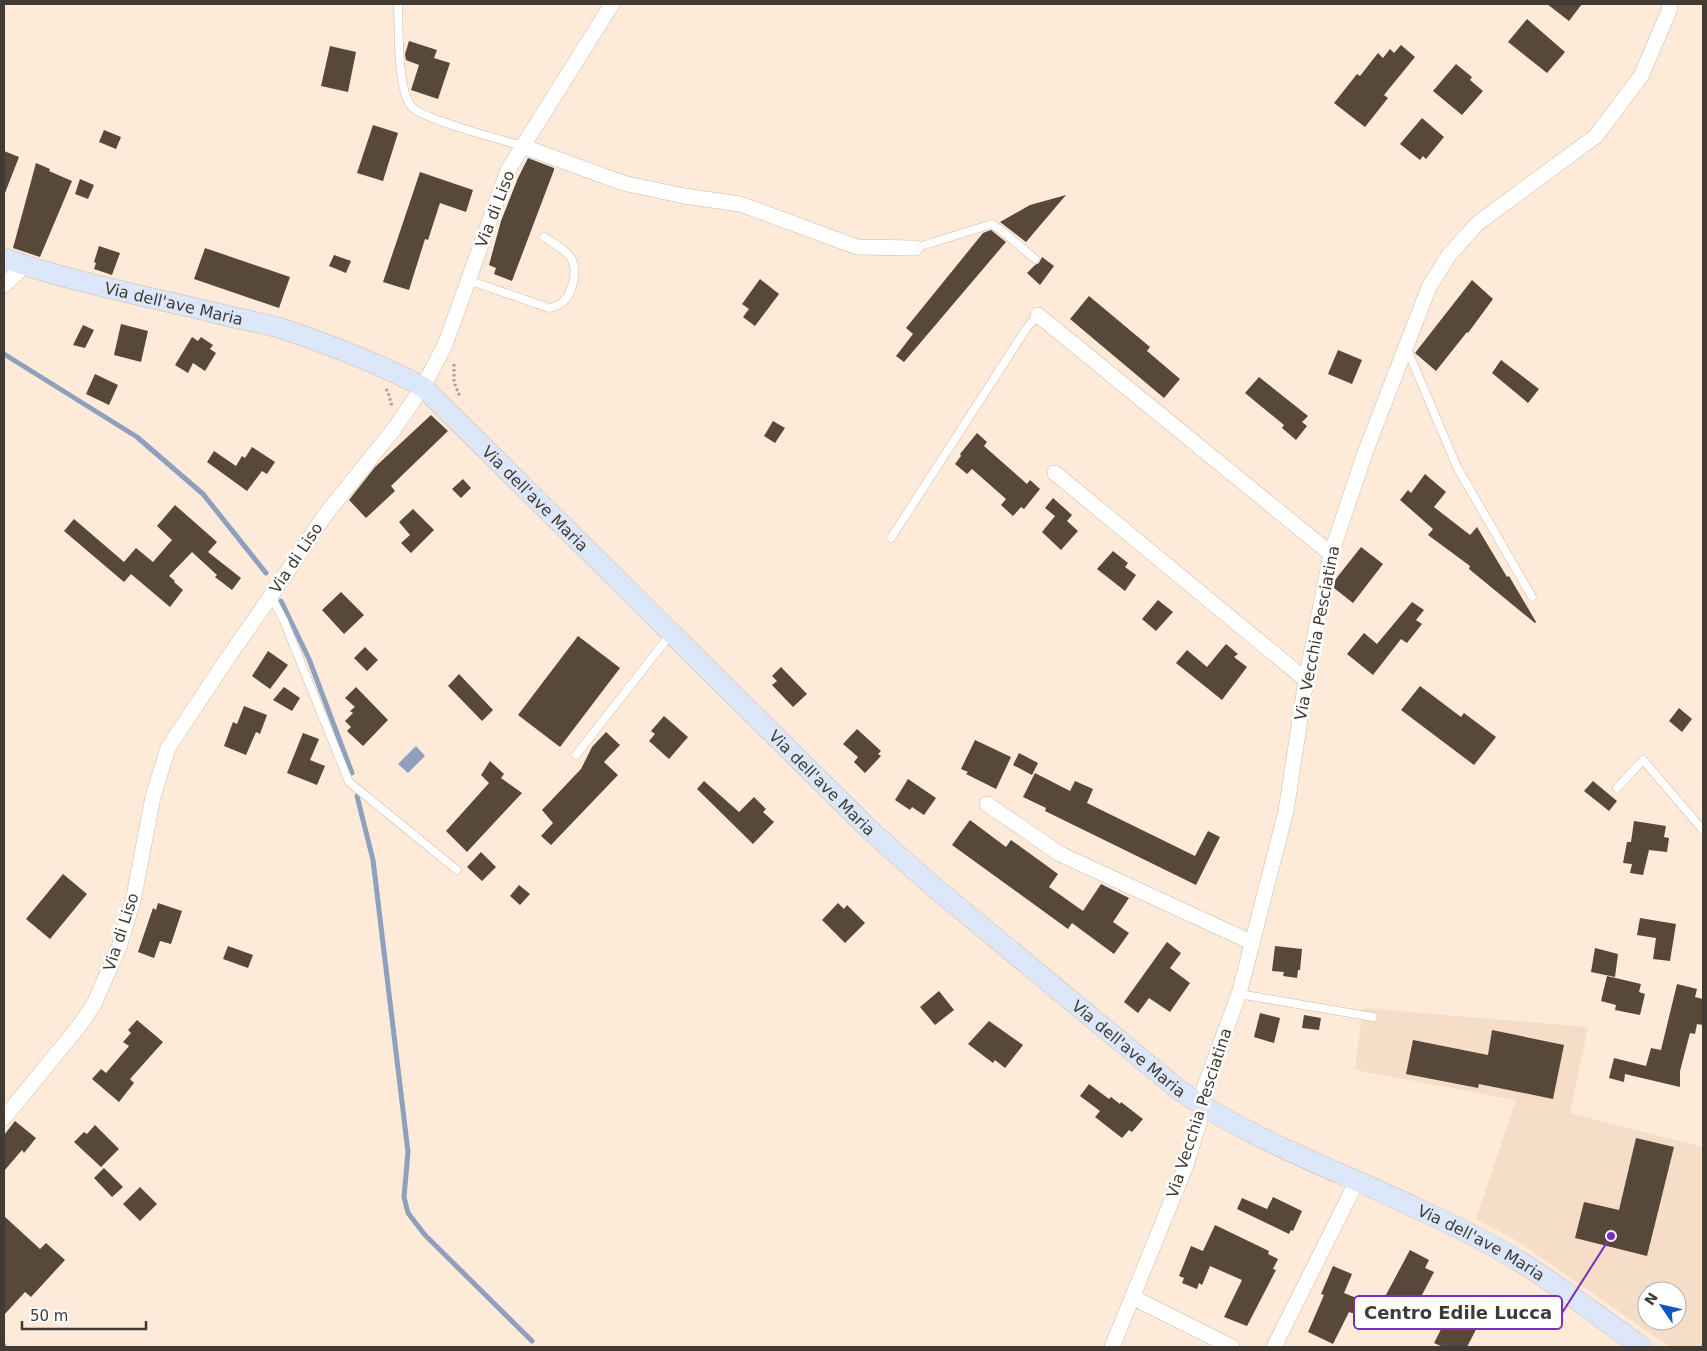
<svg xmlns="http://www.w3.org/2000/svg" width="1707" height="1351" font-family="'DejaVu Sans',sans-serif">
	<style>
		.built { fill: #f5ddc7; fill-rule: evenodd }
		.water { fill: #8da0bd }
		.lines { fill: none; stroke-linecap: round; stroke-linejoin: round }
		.stream { stroke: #8da0bd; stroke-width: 5 }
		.building { fill: #574839 }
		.lane-casing { stroke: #cdbbaa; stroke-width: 9 }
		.street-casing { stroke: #cdbbaa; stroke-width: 16 }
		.secondary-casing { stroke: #cdbbaa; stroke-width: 21 }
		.path { stroke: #aea093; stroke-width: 3; stroke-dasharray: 2.5 2.5; stroke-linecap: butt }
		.lane { stroke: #fff; stroke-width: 8 }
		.street { stroke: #fff; stroke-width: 15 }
		.secondary { stroke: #dce8fa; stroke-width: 20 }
		.labels { text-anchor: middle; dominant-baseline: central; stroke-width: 5; stroke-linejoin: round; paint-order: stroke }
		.street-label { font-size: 16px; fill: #423b34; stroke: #fff }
		.leader { fill: none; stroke: #7b2cbf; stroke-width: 2 }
		.callout-dot { fill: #7b2cbf; stroke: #fff; stroke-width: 2 }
		.callout { fill: #fff; stroke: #7b2cbf; stroke-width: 2 }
		.callout-label { font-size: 18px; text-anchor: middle; font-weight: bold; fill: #423b34 }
	</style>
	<rect width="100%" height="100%" fill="#fdead9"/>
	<path class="built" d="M1363,1008L1588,1027L1570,1113L1703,1147V1347H1670L1516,1240L1476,1219L1516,1100L1355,1070ZM1647,1291H1677V1321H1647Z"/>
	<path class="water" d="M416,746L425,756L408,773L398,764Z"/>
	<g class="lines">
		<path class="stream" d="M4,354L137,437L203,494L266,573
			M281,601L309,659L352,773
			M357,796L373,860L408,1152L404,1197L408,1213L425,1235L532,1341"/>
	</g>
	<path class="building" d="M1547,4H1582L1569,21Z
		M1527,19L1565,52L1547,73L1508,42Z
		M409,41L437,50L434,58L450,63L438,99L411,90L419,65L406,60L405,54Z
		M1401,45L1415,57L1384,95L1388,98L1365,127L1334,103L1357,74L1360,76L1378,53L1383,58L1390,49L1394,53Z
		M330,46L356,52L348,92L321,86Z
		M1456,64L1472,77L1470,80L1483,91L1462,115L1433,91Z
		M1422,118L1444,137L1426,159L1423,156L1420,160L1400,144Z
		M373,125L398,133L383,181L357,173Z
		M104,130L121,137L116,149L99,142Z
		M4,151L19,157L5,193H4Z
		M528,158L554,168V170L512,281L494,274L496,268L489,265L501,221L518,178Z
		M36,163L50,169L49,171L72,181L40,257L13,248Z
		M420,172L473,190L466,212L440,203L428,240L425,239L409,290L383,282Z
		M80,179L94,185L88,199L75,194Z
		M1066,195L1026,242L1000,222L1030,205Z
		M991,230L1006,242L904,362L896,356L913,334L906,328L983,233Z
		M99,246L120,253L112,275L94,269L96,263L94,262Z
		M205,248L290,277L279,308L194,279Z
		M334,255L351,261L346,273L329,266Z
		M1042,257L1054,266L1040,285L1027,273L1035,265L1039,263Z
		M760,279L779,294L755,326L743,317L749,309L742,304Z
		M1472,280L1493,299L1468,333L1467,332L1436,371L1415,353Z
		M1089,296L1150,347L1147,351L1180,379L1164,398L1070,319Z
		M121,324L148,331L141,362L114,355Z
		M83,325L94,330L85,348L73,345Z
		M192,337L198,341L201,337L213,345L210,349L216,353L205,371L193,363L188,373L175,365Z
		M1338,350L1362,360L1352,384L1328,374Z
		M1501,360L1539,389L1528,403L1492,373Z
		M95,374L118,385L109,405L86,394Z
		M1259,377L1308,416L1302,422L1307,426L1296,440L1282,428L1284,425L1245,393Z
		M431,415L448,431L391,486L395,491L366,518L349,500L375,467Z
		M773,421L785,428L775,443L764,436Z
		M977,433L987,442L984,446L1027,484L1030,480L1040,489L1024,509L1021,507L1013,516L1001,505L1006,499L972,469L967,474L955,464L961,456L960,454Z
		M252,447L275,462L267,474L262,471L247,491L207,462L214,451L236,466L242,456L245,458Z
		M1425,474L1446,492L1434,507L1470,535L1477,527L1507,577L1509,576L1536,622L1535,623L1469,569L1470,566L1428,535L1433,529L1400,500L1408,490L1411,493Z
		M463,479L471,488L461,498L452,489Z
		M1053,498L1072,515L1067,521L1078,531L1061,550L1042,532L1055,516L1045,508Z
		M175,505L217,542L208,552L241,578L232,590L215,577L217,575L192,552L169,576L175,581L174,582L183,590L170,607L131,574L124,582L64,531L74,519L124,562L136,548L153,562L172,540L157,526Z
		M413,509L434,530L411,553L401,543L410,535L399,522Z
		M1361,547L1383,564L1353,603L1334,588L1335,580Z
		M1113,551L1128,563L1125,567L1136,575L1125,591L1097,569Z
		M341,592L364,615L344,634L322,610Z
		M1158,600L1173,612L1156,631L1142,619Z
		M1412,602L1424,610L1416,620L1422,624L1407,643L1401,639L1373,675L1347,654L1364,633L1377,644Z
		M578,636L620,668L560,747L518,715Z
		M1226,644L1238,654L1234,657L1247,667L1222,700L1176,663L1187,650L1207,667Z
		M365,647L378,660L367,671L354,658Z
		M268,651L288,665L270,689L252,676Z
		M781,667L807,694L793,707L772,685L777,681L772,676Z
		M459,674L493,710L482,721L448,686Z
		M1420,686L1461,717L1464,713L1496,737L1474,765L1401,710Z
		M284,687L300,698L292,711L273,700Z
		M356,687L388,720L363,746L347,731L351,727L345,721L353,713L350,711L355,707L345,698Z
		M244,706L267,715L260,734L256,732L246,755L224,746L233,722L237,724Z
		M1679,708L1692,719L1682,732L1669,721Z
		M664,716L688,737L669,759L649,741L655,734L651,731Z
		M857,729L881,751L878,754L881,756L865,773L854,762L858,757L843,744Z
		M606,732L620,745L604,762L618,775L551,845L541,836L553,823L542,810L581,769L592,747Z
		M303,733L319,739L310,760L325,766L317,785L287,773Z
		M975,740L1011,757L996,789L966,774L968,772L961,769Z
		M1019,753L1038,763L1032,775L1013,765Z
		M490,761L504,774L501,778L522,793L467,852L446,831L489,783L481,775Z
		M1035,773L1070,791L1075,781L1093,789L1087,803L1195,856L1208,831L1220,837L1196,885L1045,811L1046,808L1023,797Z
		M908,779L936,798L924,815L912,807L910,810L895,800Z
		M704,781L739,812L754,797L766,809L763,812L774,822L753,844L697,789Z
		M1593,781L1617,801L1609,811L1584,791Z
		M970,820L1006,847L1011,840L1058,874L1049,887L1083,911L1101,884L1129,898L1113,922L1129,933L1114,954L1072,923L1068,929L952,845Z
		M1634,821L1666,826L1664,837L1669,838L1667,852L1649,850L1643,875L1630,873L1632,864L1623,863L1627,842H1631Z
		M481,852L496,867L482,881L467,867Z
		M63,874L87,894L50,939L26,919Z
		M519,885L530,894L520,905L510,896Z
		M158,903L182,911L171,944L160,941L154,958L138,952L153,908L156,910Z
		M838,903L844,909L847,905L865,923L845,943L822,920Z
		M1640,918L1676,924L1670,961L1653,959L1656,938L1637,935Z
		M1167,942L1181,953L1170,968L1190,983L1170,1012L1149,998L1138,1013L1124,1002Z
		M228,946L253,955L248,968L223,959Z
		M1275,946L1302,949L1300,970H1298L1297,978L1283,976L1284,972L1272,971Z
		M1595,948L1618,954L1615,977L1591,972Z
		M1607,976L1641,984L1639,992L1645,994L1640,1015L1615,1010L1616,1005L1601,1001Z
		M1677,984L1697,989L1695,997L1703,999V1025L1697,1024L1695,1034L1690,1033L1680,1071V1087L1625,1074L1624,1082L1609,1078L1614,1058L1646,1066L1651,1048L1661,1050Z
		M939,991L954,1010L935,1025L920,1007Z
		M1260,1013L1280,1018L1274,1043L1254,1037Z
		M1304,1015L1321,1018L1319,1030L1302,1028Z
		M137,1020L163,1042L130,1079L134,1083L119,1102L92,1079L101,1069L106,1073L129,1046L123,1042L131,1033L128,1030Z
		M989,1021L1023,1045L1005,1068L995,1060L993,1063L968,1044Z
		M1492,1030L1564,1045L1553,1099L1479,1084L1478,1088L1406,1074L1413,1040L1488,1055Z
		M1089,1084L1109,1099L1111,1097L1120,1104L1121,1102L1143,1119L1132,1132L1129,1130L1122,1138L1095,1117L1100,1111L1080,1096Z
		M15,1121L36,1138L24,1153L22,1150L4,1171V1135Z
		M95,1125L119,1149L101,1167L74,1142L84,1132L87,1134Z
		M1636,1138L1674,1147L1647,1256L1575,1238L1584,1202L1619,1210Z
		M104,1168L123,1187L112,1197L94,1178Z
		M140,1187L157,1204L140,1221L123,1204Z
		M1273,1197L1302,1211L1293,1231L1291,1230L1289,1234L1237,1209L1242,1198L1267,1209Z
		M4,1216L40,1249L46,1243L65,1260L31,1297L25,1292L4,1315Z
		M1215,1225L1269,1251L1268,1254L1278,1259L1273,1269L1276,1270L1247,1326L1224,1317L1242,1280L1210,1266L1202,1285L1199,1283L1197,1289L1182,1283L1184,1278L1179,1276L1191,1246L1203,1251Z
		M1410,1250L1429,1260L1425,1268L1434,1272L1413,1312L1404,1308L1400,1316L1380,1306Z
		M1333,1266L1352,1274L1344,1293L1369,1303L1363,1317L1349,1312L1333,1344L1308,1332L1324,1295L1321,1294Z
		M1458,1296L1486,1310L1467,1347H1443L1434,1343Z"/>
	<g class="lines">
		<g class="lane-casing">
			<path id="lane" d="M398,4C399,28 397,87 411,106C420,119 503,140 522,146
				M915,248L992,224L1006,234L1035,259
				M468,280L549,308C553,307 557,306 560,304C572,297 578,272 572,260C566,249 554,244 544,237
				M1407,349L1457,467L1532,597
				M891,538L1026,329L1038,315
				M271,596L284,621L349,782L457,870
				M576,755L670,635
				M1617,788L1643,760L1703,830
				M1239,994L1373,1017"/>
		</g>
		<g class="street-casing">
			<path id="street" d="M522,146L623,183L684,196L740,204L857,247L915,248
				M4,285L25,265
				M1038,315L1331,554
				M1055,473L1306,680
				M987,804L1060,854L1253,943
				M4,1118L80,1025L94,1004L119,947L133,901L153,797L168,748L227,659L271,596L325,515L394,429L423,387L445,345L508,170L612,4
				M1132,1297L1232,1347
				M1112,1347L1185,1168L1200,1120L1204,1088L1239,994L1286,811L1306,680L1331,554L1365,453L1429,287L1449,255L1478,223L1596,136L1641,76L1669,11L1670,4
				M1274,1347L1357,1181"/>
		</g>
		<g class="secondary-casing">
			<g id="secondary">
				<path id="s1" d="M4,258C74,283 151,297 224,315C243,320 264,323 283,329C331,345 378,363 423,387L870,830L928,882L1179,1090C1251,1140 1337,1170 1416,1208C1454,1225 1492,1244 1527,1266C1566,1291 1604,1320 1642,1347"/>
			</g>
		</g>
		<path class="path" d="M454,364V382L460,397
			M386,389L388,392L392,406
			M4,1344L7,1347"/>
		<use href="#lane" class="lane"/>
		<use href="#street" class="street"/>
		<use href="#secondary" class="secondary"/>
	</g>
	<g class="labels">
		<g class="street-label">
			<text transform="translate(495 209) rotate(-69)">Via di Liso</text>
			<text stroke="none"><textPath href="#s1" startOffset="176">Via dell'ave Maria</textPath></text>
			<text stroke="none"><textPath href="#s1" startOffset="598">Via dell'ave Maria</textPath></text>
			<text transform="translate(296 558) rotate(-56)">Via di Liso</text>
			<text transform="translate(1317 633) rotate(-79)">Via Vecchia Pesciatina</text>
			<text stroke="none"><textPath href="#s1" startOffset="1002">Via dell'ave Maria</textPath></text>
			<text transform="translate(121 932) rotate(-72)">Via di Liso</text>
			<text stroke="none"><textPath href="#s1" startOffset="1408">Via dell'ave Maria</textPath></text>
			<text transform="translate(1199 1113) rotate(-72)">Via Vecchia Pesciatina</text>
			<text stroke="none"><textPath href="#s1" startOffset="1812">Via dell'ave Maria</textPath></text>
		</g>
	</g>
	<path class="leader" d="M1611 1236L1562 1313"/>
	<circle class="callout-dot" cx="1611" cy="1236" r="5"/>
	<rect class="callout" x="1354" y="1296" width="208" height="33" rx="5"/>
	<g class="callout-label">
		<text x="1458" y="1319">Centro Edile Lucca</text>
	</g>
	<rect width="1707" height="1351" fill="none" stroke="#423b34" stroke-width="10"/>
	<g transform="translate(1662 1306) rotate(304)"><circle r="24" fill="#ffffff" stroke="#b3b1ae"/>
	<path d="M0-4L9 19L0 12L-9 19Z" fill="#0c57c1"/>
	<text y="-8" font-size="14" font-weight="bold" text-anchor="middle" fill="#423b34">N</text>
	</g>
	<path d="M22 1321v8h124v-8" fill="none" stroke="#423b34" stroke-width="2.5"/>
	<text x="30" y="1321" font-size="15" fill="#423b34" stroke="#ffffff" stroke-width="4" paint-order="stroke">50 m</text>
</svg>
